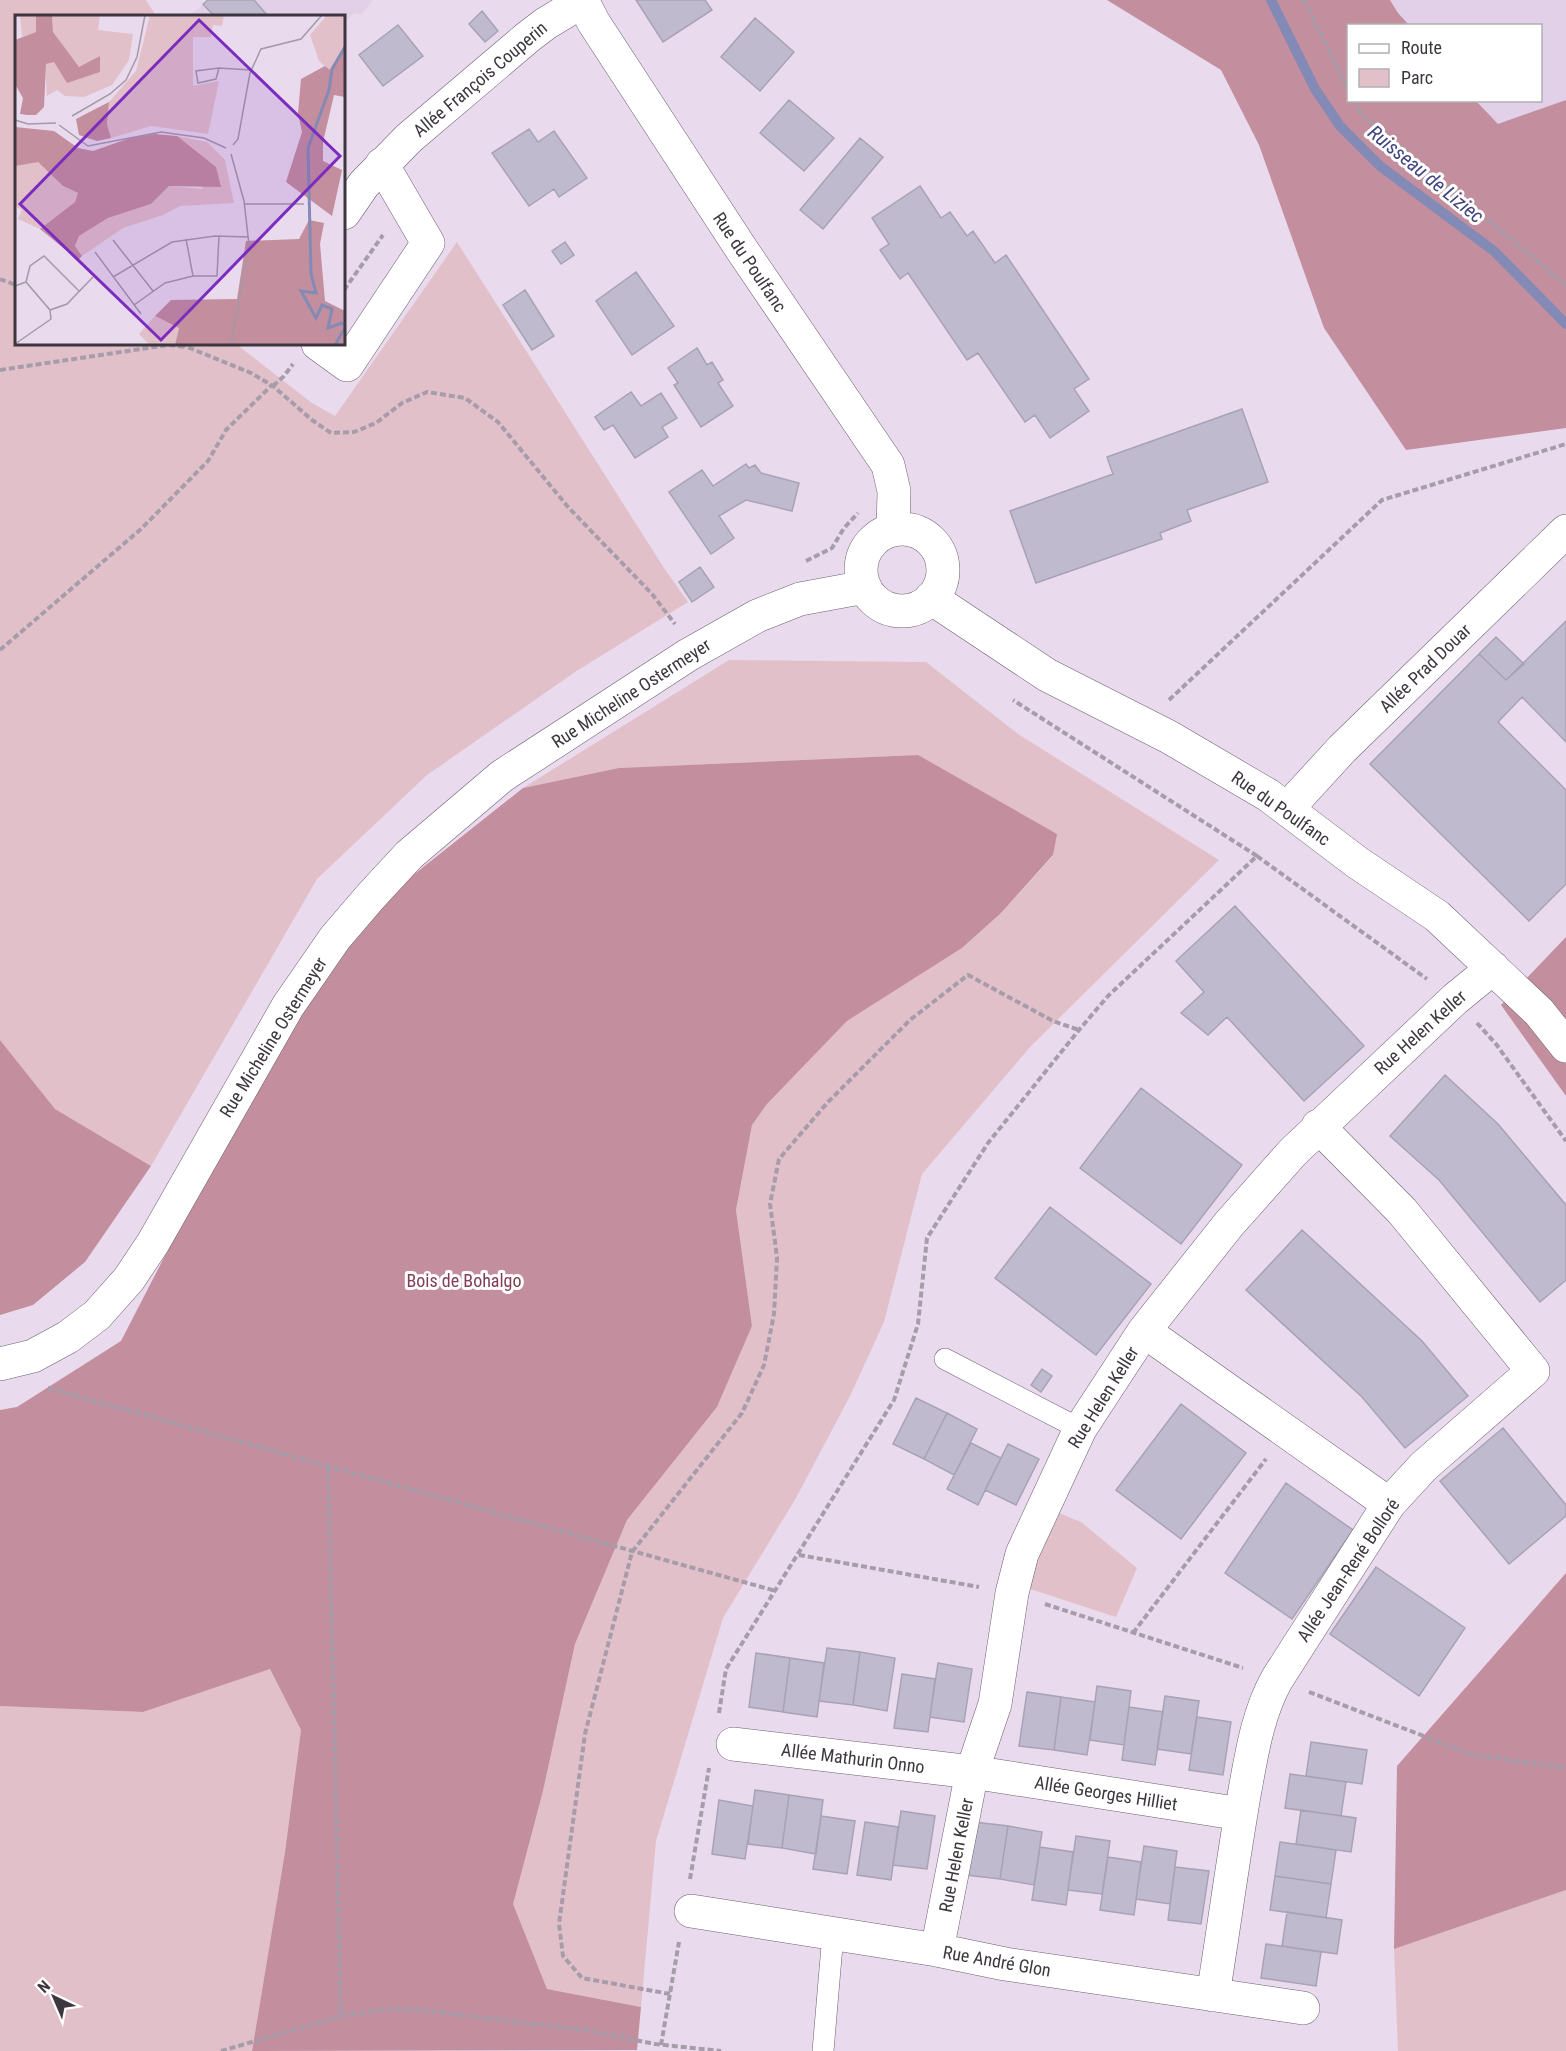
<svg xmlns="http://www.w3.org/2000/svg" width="1566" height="2051" font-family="'Roboto Condensed',sans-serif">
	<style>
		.built { fill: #e2cfe8 }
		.green { fill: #e2c0ca }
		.forest { fill: #c38e9e }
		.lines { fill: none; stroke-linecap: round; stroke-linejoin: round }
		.stream { stroke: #838ab6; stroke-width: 10 }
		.building { fill: #bfbace; stroke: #a8a2b6; stroke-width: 1.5 }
		.service-casing { stroke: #6b5f6f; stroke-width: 22 }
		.minor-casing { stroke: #6b5f6f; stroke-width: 34 }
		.path { stroke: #a69caa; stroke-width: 4; stroke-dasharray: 6 3; stroke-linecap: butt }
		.service { stroke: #fff; stroke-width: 21 }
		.minor { stroke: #fff; stroke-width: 33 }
		.labels { text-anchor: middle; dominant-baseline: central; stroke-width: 6; stroke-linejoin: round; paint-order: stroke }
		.street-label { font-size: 18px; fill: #3c373e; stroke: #fff }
		.park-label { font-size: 18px; fill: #813d56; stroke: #fff }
		.water-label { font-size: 20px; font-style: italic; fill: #404580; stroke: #fff }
		.inset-river { fill: none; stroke: #838ab6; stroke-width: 3 }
		.inset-road { fill: none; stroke: #a499a7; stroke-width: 1.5 }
		.view { fill: #7b2cbf; fill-opacity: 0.15; stroke: #7b2cbf; stroke-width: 3 }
		.inset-edge { fill: none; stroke: #3c373e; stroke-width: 3 }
	</style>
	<rect width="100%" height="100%" fill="#e9dbed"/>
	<path class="built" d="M208,0H373L361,15L354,13L344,23V16H189Z
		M1390,0H1566V100L1498,125L1476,101L1540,100V26L1409,25L1398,13Z"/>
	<path class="green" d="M0,0H146L156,16H16V344H236L312,403L335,416L457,242L664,568L688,602L575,672L427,775L317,879L151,1166L55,1109L0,1040Z
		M729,660L926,662L1018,734L1219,860L1031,1046L922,1174L884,1322L850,1396L796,1498L723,1618L656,1841L641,2007L547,1989L512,1904L543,1791L575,1644L627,1520L717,1407L752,1326L736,1210L752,1125L767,1104L847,1021L962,948L1001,913L1053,856L918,755L620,768L523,788Z
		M1054,1511L1081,1522L1137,1568L1116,1617L1024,1587Z
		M270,1669L301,1730L285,1852L252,2051H0V1706L143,1712Z
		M1566,1890V2051H1398L1394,1949Z"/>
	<path class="forest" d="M1107,0H1390L1398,13L1409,25L1348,26V100L1476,101L1498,124L1566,100V428L1406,450L1324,328L1259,145L1221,70Z
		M918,755L1057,834L1053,855L1001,913L962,948L847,1021L767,1104L752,1125L736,1210L752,1326L717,1407L627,1520L575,1644L543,1791L513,1904L547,1989L641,2007L637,2050L252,2051L285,1852L301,1730L270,1669L143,1712L0,1706V1410L17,1407L121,1341L266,1060L383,899L523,788L619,768Z
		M1566,937V1096L1501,1005Z
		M0,1040L55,1109L151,1166L85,1262L33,1305L0,1315Z
		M1566,1573V1890L1394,1949L1397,1766Z"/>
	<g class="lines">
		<path class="stream" d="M1271,0L1315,89L1340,126L1380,166L1494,251L1566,324"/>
	</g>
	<path class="building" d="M208,0H254L268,16H214L203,4Z
		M636,0H705L712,10L663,42Z
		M482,11L498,31L485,42L469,24Z
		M755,18L794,52L760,91L721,57Z
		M398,25L423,56L383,86L359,55Z
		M789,100L834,138L804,171L760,133Z
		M529,129L538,142L554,131L587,178L559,197L554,189L529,206L492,153Z
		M860,138L883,157L823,229L800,210Z
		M920,186L941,218L950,212L967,236L973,231L995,263L1006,255L1089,379L1074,389L1089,411L1050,438L1035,415L1025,422L978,353L967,360L908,273L900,279L880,250L889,244L872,218Z
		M565,242L574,255L561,264L552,251Z
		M636,272L674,326L632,355L596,301Z
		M525,290L554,336L532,350L503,305Z
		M697,348L707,365L712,362L723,380L718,383L733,406L701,427L674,385L678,383L668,368Z
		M631,392L641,406L661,393L677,418L662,427L668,437L635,458L613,425L604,430L595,417Z
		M1242,409L1268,482L1187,510L1191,521L1160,533L1162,539L1036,583L1010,511L1113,474L1107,457Z
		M746,464L749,468L755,465L761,473L799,483L792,511L746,500L719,516L734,538L711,554L669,492L702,470L713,486Z
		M700,567L714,587L692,602L679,582Z
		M1566,621V742L1522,697L1498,722L1566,790V884L1529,921L1370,764L1479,654L1506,680Z
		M1496,637L1524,664L1506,680L1479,654Z
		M1235,906L1364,1046L1304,1101L1227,1017L1208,1035L1181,1013L1204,992L1176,961Z
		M1445,1075L1498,1124L1566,1205V1280L1540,1302L1439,1180L1390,1136Z
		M1141,1088L1242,1165L1181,1244L1080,1168Z
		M1050,1207L1151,1284L1096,1355L995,1278Z
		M1302,1230L1422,1341L1468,1396L1405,1448L1362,1397L1246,1290Z
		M1042,1369L1052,1376L1041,1392L1031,1385Z
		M916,1398L947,1413L924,1459L893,1444Z
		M1181,1404L1246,1453L1181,1539L1116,1490Z
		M947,1413L977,1429L954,1475L924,1459Z
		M1503,1428L1566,1505V1516L1509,1564L1440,1481Z
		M971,1443L1001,1458L978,1505L947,1489Z
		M1008,1444L1039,1459L1016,1505L985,1490Z
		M1286,1483L1353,1530L1292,1619L1225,1573Z
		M1376,1567L1465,1628L1419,1696L1330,1634Z
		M827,1648L860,1652L853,1705L819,1701Z
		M860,1652L895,1658L887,1711L853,1705Z
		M756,1653L790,1658L783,1712L749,1707Z
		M790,1658L824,1663L817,1717L783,1712Z
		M938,1663L972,1669L964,1722L930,1717Z
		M902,1674L935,1679L928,1732L894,1728Z
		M1097,1686L1131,1691L1124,1745L1090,1740Z
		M1027,1692L1061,1697L1054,1750L1019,1746Z
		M1165,1696L1199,1701L1191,1754L1157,1749Z
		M1061,1697L1095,1702L1087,1755L1054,1750Z
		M1129,1707L1163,1712L1155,1765L1122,1760Z
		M1197,1717L1231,1722L1223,1775L1189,1770Z
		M1311,1742L1367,1750L1362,1784L1306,1776Z
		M1290,1774L1346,1782L1341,1816L1285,1808Z
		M755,1790L789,1795L782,1848L748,1844Z
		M789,1795L823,1800L816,1854L782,1848Z
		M719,1800L753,1806L745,1859L712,1854Z
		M1301,1810L1356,1818L1351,1852L1296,1844Z
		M901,1811L935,1816L927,1869L893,1865Z
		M821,1816L855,1821L847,1874L813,1869Z
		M865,1822L898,1827L891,1880L857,1875Z
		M974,1822L1008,1826L1000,1879L966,1875Z
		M1008,1826L1042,1832L1034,1885L1000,1879Z
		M1076,1836L1110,1841L1102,1894L1068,1890Z
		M1280,1842L1336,1850L1331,1884L1275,1876Z
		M1144,1846L1177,1851L1170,1904L1136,1899Z
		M1040,1847L1073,1852L1066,1905L1032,1900Z
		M1108,1857L1141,1862L1134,1915L1100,1910Z
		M1175,1867L1209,1871L1201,1924L1168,1920Z
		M1275,1876L1331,1884L1326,1918L1270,1910Z
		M1287,1912L1342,1920L1337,1954L1282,1946Z
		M1266,1944L1321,1952L1316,1986L1261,1978Z"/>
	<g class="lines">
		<g class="service-casing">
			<path id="service" d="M945,1359L1080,1429
				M823,2051L833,1934"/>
		</g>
		<g class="minor-casing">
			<path id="minor" d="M582,0L594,23L742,250L888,465L894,491L893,530
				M344,213L364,184L409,138L528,37L545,24L583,1
				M318,344L347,365L428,243L382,164
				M861 570a41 41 0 1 1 82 0a41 41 0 1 1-82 0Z
				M931,598L1047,675L1169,737L1268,795L1358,863L1437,916L1539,1012L1566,1046
				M1287,809L1342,749L1566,531
				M1144,1331L1389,1504
				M0,1364L33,1356L68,1337L97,1315L129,1279L153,1243L288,1006L335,938L371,896L409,855L502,776L688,655L757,616L800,599L865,587
				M733,1744L972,1772L1241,1814
				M691,1911L937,1950L1005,1964L1303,2008
				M937,1950L972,1772L995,1704L1012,1593L1022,1554L1080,1429L1144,1331L1229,1224L1293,1152L1455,999L1493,968
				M1213,1995C1224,1927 1233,1858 1245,1790C1252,1752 1258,1713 1277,1679L1389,1504L1424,1466L1533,1371L1402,1211L1318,1126"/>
		</g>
		<path class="path" d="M1304,0L1348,89
			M1354,100L1361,114L1566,285
			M0,279L16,285
			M344,290L383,235
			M180,344L251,373L273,386L312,420L331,433L354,432L376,423L402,403L427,392L465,398L498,422L568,507L652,594L675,624
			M0,370L168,345L186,347
			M273,386L284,376L293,364
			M806,561L832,548L844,528L858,513
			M0,650L141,529L208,461L226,430L272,385
			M1169,700L1382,500L1566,444
			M1257,856L1427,979
			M1477,1023L1496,1044L1566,1141
			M48,1388L776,1591
			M328,1467L341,2016
			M799,1555L979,1587
			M1045,1604L1243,1668
			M1133,1633L1266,1459
			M1309,1692L1473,1755L1566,1768
			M719,1713L726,1669L894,1400L918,1324L927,1238L988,1143L1079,1030L1108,996L1257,856L1013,700
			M690,1879L709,1768
			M670,1994L582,1978L563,1956L559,1924L585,1734L632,1552L742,1413L764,1365L774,1314L777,1257L770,1204L779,1159L828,1102L910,1020L968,975L1053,1021L1079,1030
			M661,2045L679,1942
			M221,2051L341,2016L389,2009L421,2010L590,2031L655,2044L721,2051"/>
		<use href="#service" class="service"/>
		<use href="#minor" class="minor"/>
	</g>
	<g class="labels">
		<g class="street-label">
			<text transform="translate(480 79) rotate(-40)">Allée François Couperin</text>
			<text transform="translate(750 262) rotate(56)">Rue du Poulfanc</text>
			<text transform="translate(1425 668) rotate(-44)">Allée Prad Douar</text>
			<text transform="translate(631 693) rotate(-33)">Rue Micheline Ostermeyer</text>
			<text transform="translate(1281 808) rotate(35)">Rue du Poulfanc</text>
			<text transform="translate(1420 1032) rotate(-42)">Rue Helen Keller</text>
			<text transform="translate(273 1037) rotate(-58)">Rue Micheline Ostermeyer</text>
			<text transform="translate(1103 1397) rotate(-58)">Rue Helen Keller</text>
			<text transform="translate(1348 1570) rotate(-56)">Allée Jean-René Bolloré</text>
			<text transform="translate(853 1758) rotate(7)">Allée Mathurin Onno</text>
			<text transform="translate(1106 1793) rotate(9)">Allée Georges Hilliet</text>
			<text transform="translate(956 1855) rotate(-79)">Rue Helen Keller</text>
			<text transform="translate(997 1961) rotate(10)">Rue André Glon</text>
		</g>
		<g class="park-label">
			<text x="464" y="1280">Bois de Bohalgo</text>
		</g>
		<g class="water-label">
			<text transform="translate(1426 174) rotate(39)">Ruisseau de Liziec</text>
		</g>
	</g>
	<g transform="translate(15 15)">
		<rect width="330" height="330" fill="#e9dbed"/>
		<path d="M5,0H21V17L7,22ZM37,0H85L83,15L118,19L114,45L97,70L69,82L50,81L42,75L32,81L30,50L39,46L52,67L85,57V41L65,52L57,46L38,17ZM135,0H209L207,11L198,10L196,22H178V71L204,66L193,119L136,111L96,123L92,109L94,87L121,56ZM312,0H330V29L315,55L304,46L295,20ZM162,121L192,127L210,145L219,188L165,191L148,200L108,213L67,241L60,231L64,221L93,203L136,189L154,171L188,174ZM9,147H23L48,171L63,178L60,187L25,214L3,204L7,195L0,191V151ZM140,301L164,313L160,330H135L124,319Z" fill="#e2c0ca"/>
		<path d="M21,0H37L38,17L64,52L85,41V57L52,68L39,47L31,49L29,92L21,100H12L5,99L8,83L0,69V25L21,17ZM330,29V82L319,80L308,127V146L327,155L317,201L271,167L287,117L283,98L286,64L310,51L315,55ZM94,87L92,109L96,123L82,126L64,120L61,104ZM0,112L39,116L63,133L78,136L115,123L140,119L162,121L201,152L206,172L154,171L136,189L93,203L64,221L60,231L67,241L63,245L25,214L60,187L63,178L48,171L23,147L0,151ZM294,205L309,208L305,229L310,286L330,296V330H160L164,313L140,301L156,285L222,284L231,226L284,224Z" fill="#c38e9e"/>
		<path class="inset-river" d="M330,32L317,54L314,75L293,133L296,259L301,278L286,276L301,303L307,290L317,294L313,313L327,308L330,311M320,330L330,313"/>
		<path class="inset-road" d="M204,53L201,64L183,68L181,56L204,53L236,55M57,101L95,79L111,65L122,42L130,0M0,105L13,109L41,108M44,110L73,131L146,117L189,123L211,133M218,130L223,124L235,58L246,34L286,24L307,0M216,139L229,186L234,230L216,330M229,189H289M171,224L178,261M98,225L138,276M80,237L126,299M98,262L157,227L200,221L234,222M11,267L15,251L29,241L64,276M0,271L11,267L35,295L52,289L78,262M119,290L150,268L178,261H202L204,221M0,329L36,304L35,295"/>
		<path class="view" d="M184,5L325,141L146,325L5,189Z"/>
		<rect width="330" height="330" class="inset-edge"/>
	</g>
	<rect x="1347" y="24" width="195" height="78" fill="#ffffff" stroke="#b1afb2" stroke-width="1.5"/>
	<rect x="1359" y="44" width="30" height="9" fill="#ffffff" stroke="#b1afb2" stroke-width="1.5"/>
	<text x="1401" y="54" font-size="18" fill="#3c373e">Route</text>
	<rect x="1359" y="69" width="30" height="18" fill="#e2c0ca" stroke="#b1afb2" stroke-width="1.5"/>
	<text x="1401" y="84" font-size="18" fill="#3c373e">Parc</text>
	<g transform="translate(54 1997) rotate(316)" stroke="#ffffff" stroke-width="4.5" paint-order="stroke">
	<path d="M0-4.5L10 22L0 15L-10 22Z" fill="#3c373e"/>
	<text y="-9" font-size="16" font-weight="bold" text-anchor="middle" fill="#3c373e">N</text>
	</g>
</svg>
